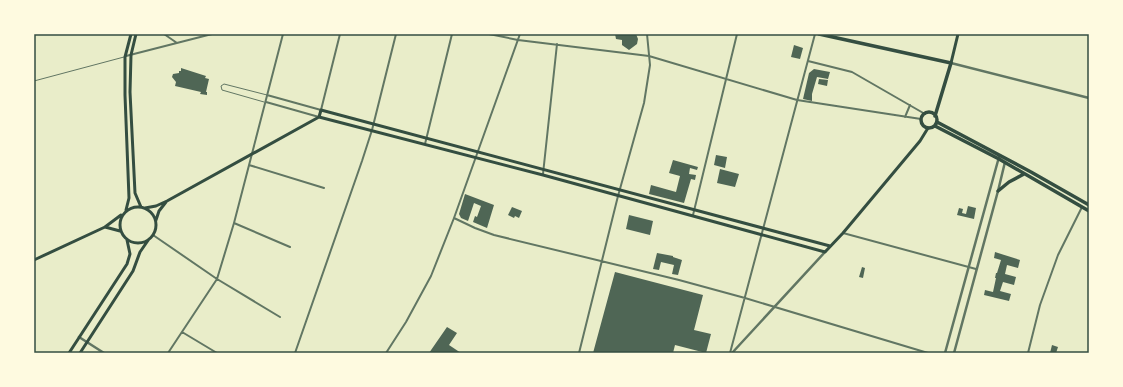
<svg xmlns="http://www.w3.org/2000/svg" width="1123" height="387" font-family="'Source Sans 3',sans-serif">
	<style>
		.building { fill: #4f6655 }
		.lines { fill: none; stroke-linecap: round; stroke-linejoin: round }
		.service { stroke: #617663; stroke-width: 1 }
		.minor { stroke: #617663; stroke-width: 2 }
		.tertiary { stroke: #617663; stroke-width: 2.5 }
		.primary { stroke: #344e41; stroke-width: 3 }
		.trunk { stroke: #344e41; stroke-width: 3.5 }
		.neatline { fill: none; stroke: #344e41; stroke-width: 1.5 }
	</style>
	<rect width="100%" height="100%" fill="#e9edc9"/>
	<path class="building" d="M615,34H636L638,39L637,44L629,50L622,45V40L616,39Z
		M794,45L803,48L800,59L791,57Z
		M181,68L206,76L205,78L209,79L206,92H207V95L200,94L201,92L175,86L176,82L172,77L173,74L179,73V71H181Z
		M814,69L830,72L828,79L817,77L812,94V101L803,99L809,73Z
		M819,79L828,80L827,86L818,84Z
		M716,155L727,157L725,168L714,165Z
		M673,160L698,167L697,170L690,168L689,174L696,175L695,180L691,179L684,203L649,194L651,185L676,192L680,176L669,173Z
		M720,169L739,174L735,187L717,183Z
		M465,194L494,205L487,228L473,222L475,216L477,217L481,206L474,203L468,221L461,218L459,214Z
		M968,206L976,208L974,219L957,215L959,208L963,209L962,213L966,214Z
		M512,207L522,211L519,218L515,216L514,218L508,215Z
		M629,215L653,221L650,235L626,229Z
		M995,252L1020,260L1018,268L1007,265L1005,274L1016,277L1014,285L1003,282L1000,291L1011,294L1009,301L984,295L985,290L993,292L996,278H995L996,273H997L1001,260L994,258Z
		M657,253L673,256V257L682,260L678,275L672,274L674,265L661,262L659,270L653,269Z
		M862,267L865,268L863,278L859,277Z
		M615,272L703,295L694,330L711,334L706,353L675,345L673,353H593Z
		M447,327L457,333L449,345L461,353H429Z
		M1052,345L1058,347L1056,353H1050Z"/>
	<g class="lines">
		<path class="service" d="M34,81L124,57
			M264,102L222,90L221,86L224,84L267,95"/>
		<path class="minor" d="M164,34L177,43
			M489,34L518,40L649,56L797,100L921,119
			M126,56L212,34
			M808,61L852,72L925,114
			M267,95L321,110L340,34
			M266,102L319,117
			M905,117L910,105
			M425,144L452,34
			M249,165L324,188
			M543,174L557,44
			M693,215L737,34
			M454,218L475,228L494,235L679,280L745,298L928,353
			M234,223L290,247
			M843,233L976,269
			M153,235L217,279L280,317
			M182,332L217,353
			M168,353L217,279L234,223L283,34
			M295,353L362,161L372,130L396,34
			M386,353L406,322L431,276L454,218L520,34
			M579,353L618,196L644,103L650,65L647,34
			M730,353L815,34
			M1028,353L1040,305L1058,255L1082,207"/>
		<path class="tertiary" d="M951,63L1089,98
			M79,337L104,353
			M732,353L825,252
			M945,353L999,157
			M954,353L998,191L1005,162"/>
		<path class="primary" d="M136,34L131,55L130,92L135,193L141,207
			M951,63L958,34
			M319,117L543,175L825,252L843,233L920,141L928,128
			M319,117L321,110L830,246
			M120 225a18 18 0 1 1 36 0a18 18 0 1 1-36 0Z
			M145,208L156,206L167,201L319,117
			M126,210L129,198L125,95V57L131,34
			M156,220L159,211L166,202
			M105,227L120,231
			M34,260L105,227L121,215
			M69,353L127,264L130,254L127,240
			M80,353L133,271L140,252L149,239"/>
		<path class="trunk" d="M819,34L951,63L935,116
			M921 120a8 8 0 1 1 16 0a8 8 0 1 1-16 0Z
			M937,122L1031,172L1089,205
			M935,126L999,159L1089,211
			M998,191L1009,182L1024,174"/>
	</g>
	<rect width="1123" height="387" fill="none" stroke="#fefae0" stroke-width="70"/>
	<rect x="35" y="35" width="1053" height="317" class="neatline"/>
</svg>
